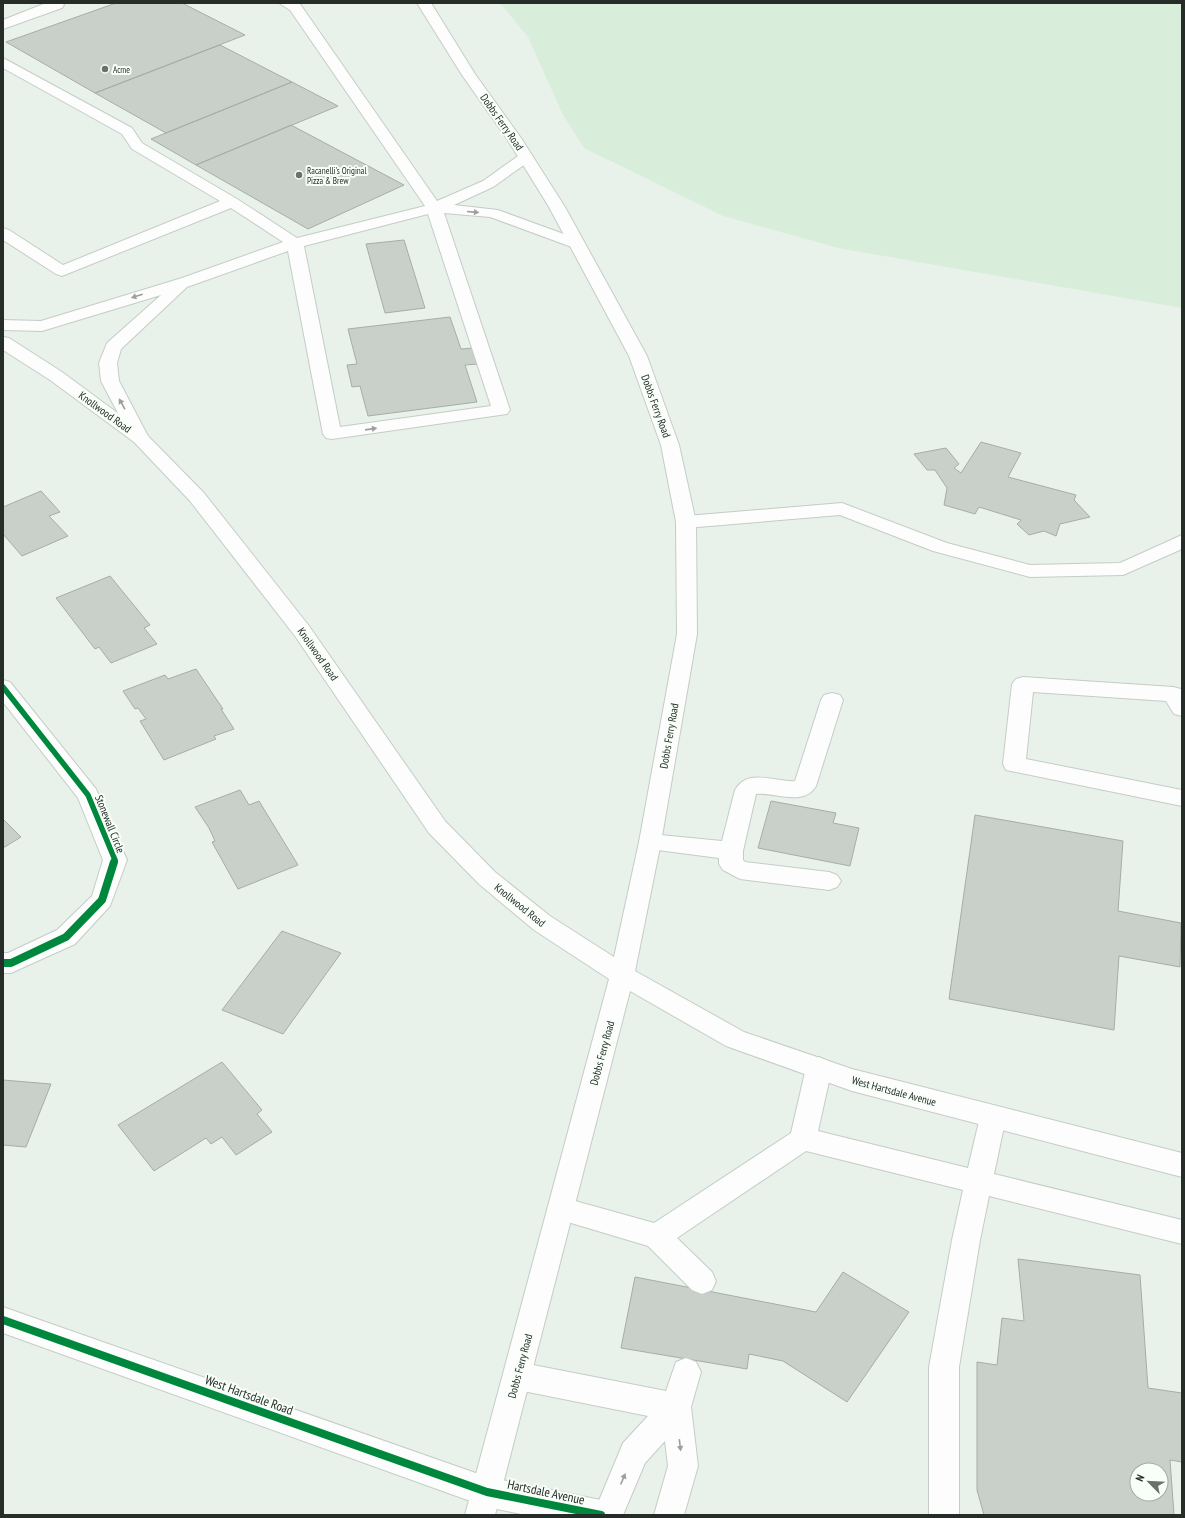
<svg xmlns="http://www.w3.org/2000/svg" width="1185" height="1518" font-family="'PT Sans Narrow',sans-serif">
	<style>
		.green { fill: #d8eeda }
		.building { fill: #c9d0ca; stroke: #a6ada7; fill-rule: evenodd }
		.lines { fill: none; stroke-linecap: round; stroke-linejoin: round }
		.service-casing { stroke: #c5ccc6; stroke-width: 2 }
		.minor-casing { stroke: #c5ccc6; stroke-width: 2 }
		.tertiary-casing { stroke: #c5ccc6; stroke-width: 2 }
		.secondary-casing { stroke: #c5ccc6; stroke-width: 2 }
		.service { fill: #fcfdfc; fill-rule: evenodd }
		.minor { fill: #fcfdfc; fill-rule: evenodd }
		.tertiary { fill: #fcfdfc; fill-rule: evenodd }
		.secondary { fill: #fcfdfc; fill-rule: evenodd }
		.cycleway-far1-casing { stroke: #f8fff9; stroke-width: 8 }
		.cycleway-casing { stroke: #f8fff9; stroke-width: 10 }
		.cycleway-far1 { stroke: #00873e; stroke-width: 5.5 }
		.cycleway { stroke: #00873e; stroke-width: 8 }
		.oneway { fill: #9c9f9c }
		.poi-dot { fill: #6a716b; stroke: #f8fff9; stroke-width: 1.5 }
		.labels { text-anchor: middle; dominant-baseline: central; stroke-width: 4; stroke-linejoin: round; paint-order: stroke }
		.far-poi-label { font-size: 9px; fill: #262c27; stroke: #f8fff9; text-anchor: start }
		.street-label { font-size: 11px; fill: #262c27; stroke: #f8fff9 }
		.near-street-label { font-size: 13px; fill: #262c27; stroke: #f8fff9 }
	</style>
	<rect width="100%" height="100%" fill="#e8f2ea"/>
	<path class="green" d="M500,3H1182V308L838,248L723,216L584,148L563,115L528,37Z"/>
	<path class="building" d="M116,3H182L245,35L95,93L6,42Z
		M220,45L292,82L166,133L95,93Z
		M292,82L338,106L196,165L151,139Z
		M291,125L404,185L308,229L196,165Z
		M404,240L425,308L385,313L366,244Z
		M450,317L461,349L473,348L478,364L465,365L477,402L368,416L360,386L352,387L347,365L357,364L348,329Z
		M981,442L1021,453L1008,477L1076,495L1074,500L1090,517L1060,524L1056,536L1044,531L1029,535L1017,524L1021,520L979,507L975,514L944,505L947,488L935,470H927L914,454L946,448L959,464L954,468L961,473Z
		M41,491L60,512L49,516L68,536L22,556L3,534V507Z
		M110,576L150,625L144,628L157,644L111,663L99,647L95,649L56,598Z
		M196,669L223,709H221L234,729L214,736L216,739L164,760L140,721L146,719L138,708L135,709L123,691L165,675L168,679Z
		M240,790L249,805L259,801L298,865L238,889L212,842L215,841L209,828L195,807Z
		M771,801L836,813L833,823L859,828L850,866L758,848Z
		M975,815L1123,841L1118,911L1181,923L1180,967L1119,956L1114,1030L949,999Z
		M3,819L21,837L3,848Z
		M282,931L341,953L283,1034L222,1010Z
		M222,1062L262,1110L257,1114L272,1132L236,1155L222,1137L211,1144L206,1138L154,1171L118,1125Z
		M3,1080L51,1084L26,1147L3,1145Z
		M1018,1259L1140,1275L1148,1388L1182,1393V1462L1170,1460L1174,1515H984L977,1490V1362L997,1365L1002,1318L1024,1321ZM1137,1470H1161V1494H1137Z
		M843,1272L909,1312L847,1402L783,1361L749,1354L747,1369L621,1348L635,1277L816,1312Z"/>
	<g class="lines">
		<g class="service-casing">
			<path id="service" d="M46,3H62L64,5L62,8L3,29V20Z
				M279,3L300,4L437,201L483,181L521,154H531L533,157L531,160L493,187L454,205L498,210L583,241L585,244L583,247L577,249L490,217L444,213L510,410L507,414L332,439L326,438L323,434L288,251L187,287L121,349L117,363L119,381L149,438L146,442L140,443L134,442L131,438L101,381L99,363L107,343L161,295L42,331L3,330V320L41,321L182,278L283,242L231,208L62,276L56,274L3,240V228L9,230L63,265L220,201L132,149L122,134L3,68V58L132,128L142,143L237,199L297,238L425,206L290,10ZM428,214L491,406L340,427L304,246Z
				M842,503L947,543L1030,565L1120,563L1182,535V549L1123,575L1030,577L933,551L840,515L686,528L679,526L676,522L679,518L686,516Z
				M1023,677L1173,687L1181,689L1182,716L1174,714L1166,701L1033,692L1026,759L1182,790V806L1006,770L1003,764L1012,684L1016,679Z
				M832,693L840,695L843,700L816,786C804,807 775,792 756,794L743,851V860L745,862L829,872L837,875L841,881L837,887L829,890L740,879L723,870L719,864V858L642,848L639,842L642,836L650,834L722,841L735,790C748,767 775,783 795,781L821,700L824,695Z
				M819,1057L828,1061L832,1068L818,1131L968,1168L980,1117L984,1109L993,1106L1002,1109L1006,1117L994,1174L1182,1220V1244L989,1196L980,1240L959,1367V1515H929V1367L952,1240L963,1190L806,1151L677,1238L712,1272L716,1281L712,1290L702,1294L692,1290L648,1246L551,1217L547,1209L551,1201L561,1197L654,1223L791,1133L806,1068L810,1061Z
				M686,1358L696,1362L701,1372L691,1407L698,1466L684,1515H654L668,1466L665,1441L645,1463L623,1515H593L623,1443L648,1416L518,1390L508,1386L503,1376L508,1366L518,1362L666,1391L676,1362Z"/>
		</g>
		<g class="minor-casing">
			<path id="minor" d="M3,680L10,682L96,789L127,860L110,906L75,944L11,973H3V953H8L57,930L92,896L103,860L78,798L3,702Z"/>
		</g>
		<g class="tertiary-casing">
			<path id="tertiary" d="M3,1307L487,1477L601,1500L612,1504L616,1515H526L487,1507L3,1333Z"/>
		</g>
		<g class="secondary-casing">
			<path id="secondary" d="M417,3H431L475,74L521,138L565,207L647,356L679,445L696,522L697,634L661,842L635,971L744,1032L852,1069L1182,1153V1177L852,1091L726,1046L630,991L495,1515H465L609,979L534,930L479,884L429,833L295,636L190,501L134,442L50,380L3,350V337L9,338L62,372L146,434L204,493L309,626L445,821L495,872L550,916L614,957L639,842L677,634L676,522L661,445L629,356L549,207L507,139L462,75Z"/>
		</g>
		<use href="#service" class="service"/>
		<use href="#minor" class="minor"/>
		<use href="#tertiary" class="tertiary"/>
		<use href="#secondary" class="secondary"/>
		<g class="cycleway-far1-casing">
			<path id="cycleway-far1" d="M3,687L88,795L115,860L114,863"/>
		</g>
		<g class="cycleway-casing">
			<path id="cycleway" d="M3,963H11L66,937L102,900L114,862
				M3,1320L487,1492L601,1515"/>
		</g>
		<use href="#cycleway-far1" class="cycleway-far1"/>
		<use href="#cycleway" class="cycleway"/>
	</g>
	<defs><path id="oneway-solid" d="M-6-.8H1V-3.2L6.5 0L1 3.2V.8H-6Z"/></defs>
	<g class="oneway">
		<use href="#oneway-solid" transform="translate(473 212) rotate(5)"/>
		<use href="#oneway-solid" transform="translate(137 296) rotate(163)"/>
		<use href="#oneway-solid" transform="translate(122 404) rotate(-119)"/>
		<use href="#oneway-solid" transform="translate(371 429) rotate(-8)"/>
		<use href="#oneway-solid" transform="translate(680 1445) rotate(83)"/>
		<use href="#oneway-solid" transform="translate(623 1479) rotate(-67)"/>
	</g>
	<g class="poi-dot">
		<circle cx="105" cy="69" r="4"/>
		<circle cx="299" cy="175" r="4"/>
	</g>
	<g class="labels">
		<g class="far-poi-label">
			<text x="113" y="69">Acme</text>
			<text x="307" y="170">Racanelli's Original<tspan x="307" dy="10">Pizza &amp; Brew</tspan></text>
		</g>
		<g class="street-label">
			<text transform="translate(502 122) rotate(55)">Dobbs Ferry Road</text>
			<text transform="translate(656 406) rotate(70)">Dobbs Ferry Road</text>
			<text transform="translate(105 412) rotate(36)">Knollwood Road</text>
			<text transform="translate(318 654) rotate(55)">Knollwood Road</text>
			<text transform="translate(669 736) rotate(-80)">Dobbs Ferry Road</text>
			<text transform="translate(110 824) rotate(68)">Stonewall Circle</text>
			<text transform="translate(520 905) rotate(39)">Knollwood Road</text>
			<text transform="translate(602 1053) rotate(-75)">Dobbs Ferry Road</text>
			<text transform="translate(894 1091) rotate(15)">West Hartsdale Avenue</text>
			<text transform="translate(520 1366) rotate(-75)">Dobbs Ferry Road</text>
		</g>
		<g class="near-street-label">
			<text transform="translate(249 1395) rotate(20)">West Hartsdale Road</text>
			<text transform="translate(546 1492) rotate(12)">Hartsdale Avenue</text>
		</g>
	</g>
	<rect width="1185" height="1518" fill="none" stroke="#262c27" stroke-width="8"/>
	<g transform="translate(1149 1482) rotate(294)"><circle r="19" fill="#f8fff9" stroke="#a4aba5"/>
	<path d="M0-3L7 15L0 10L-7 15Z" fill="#6a716b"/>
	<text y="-6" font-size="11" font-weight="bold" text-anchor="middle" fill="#262c27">N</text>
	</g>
</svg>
